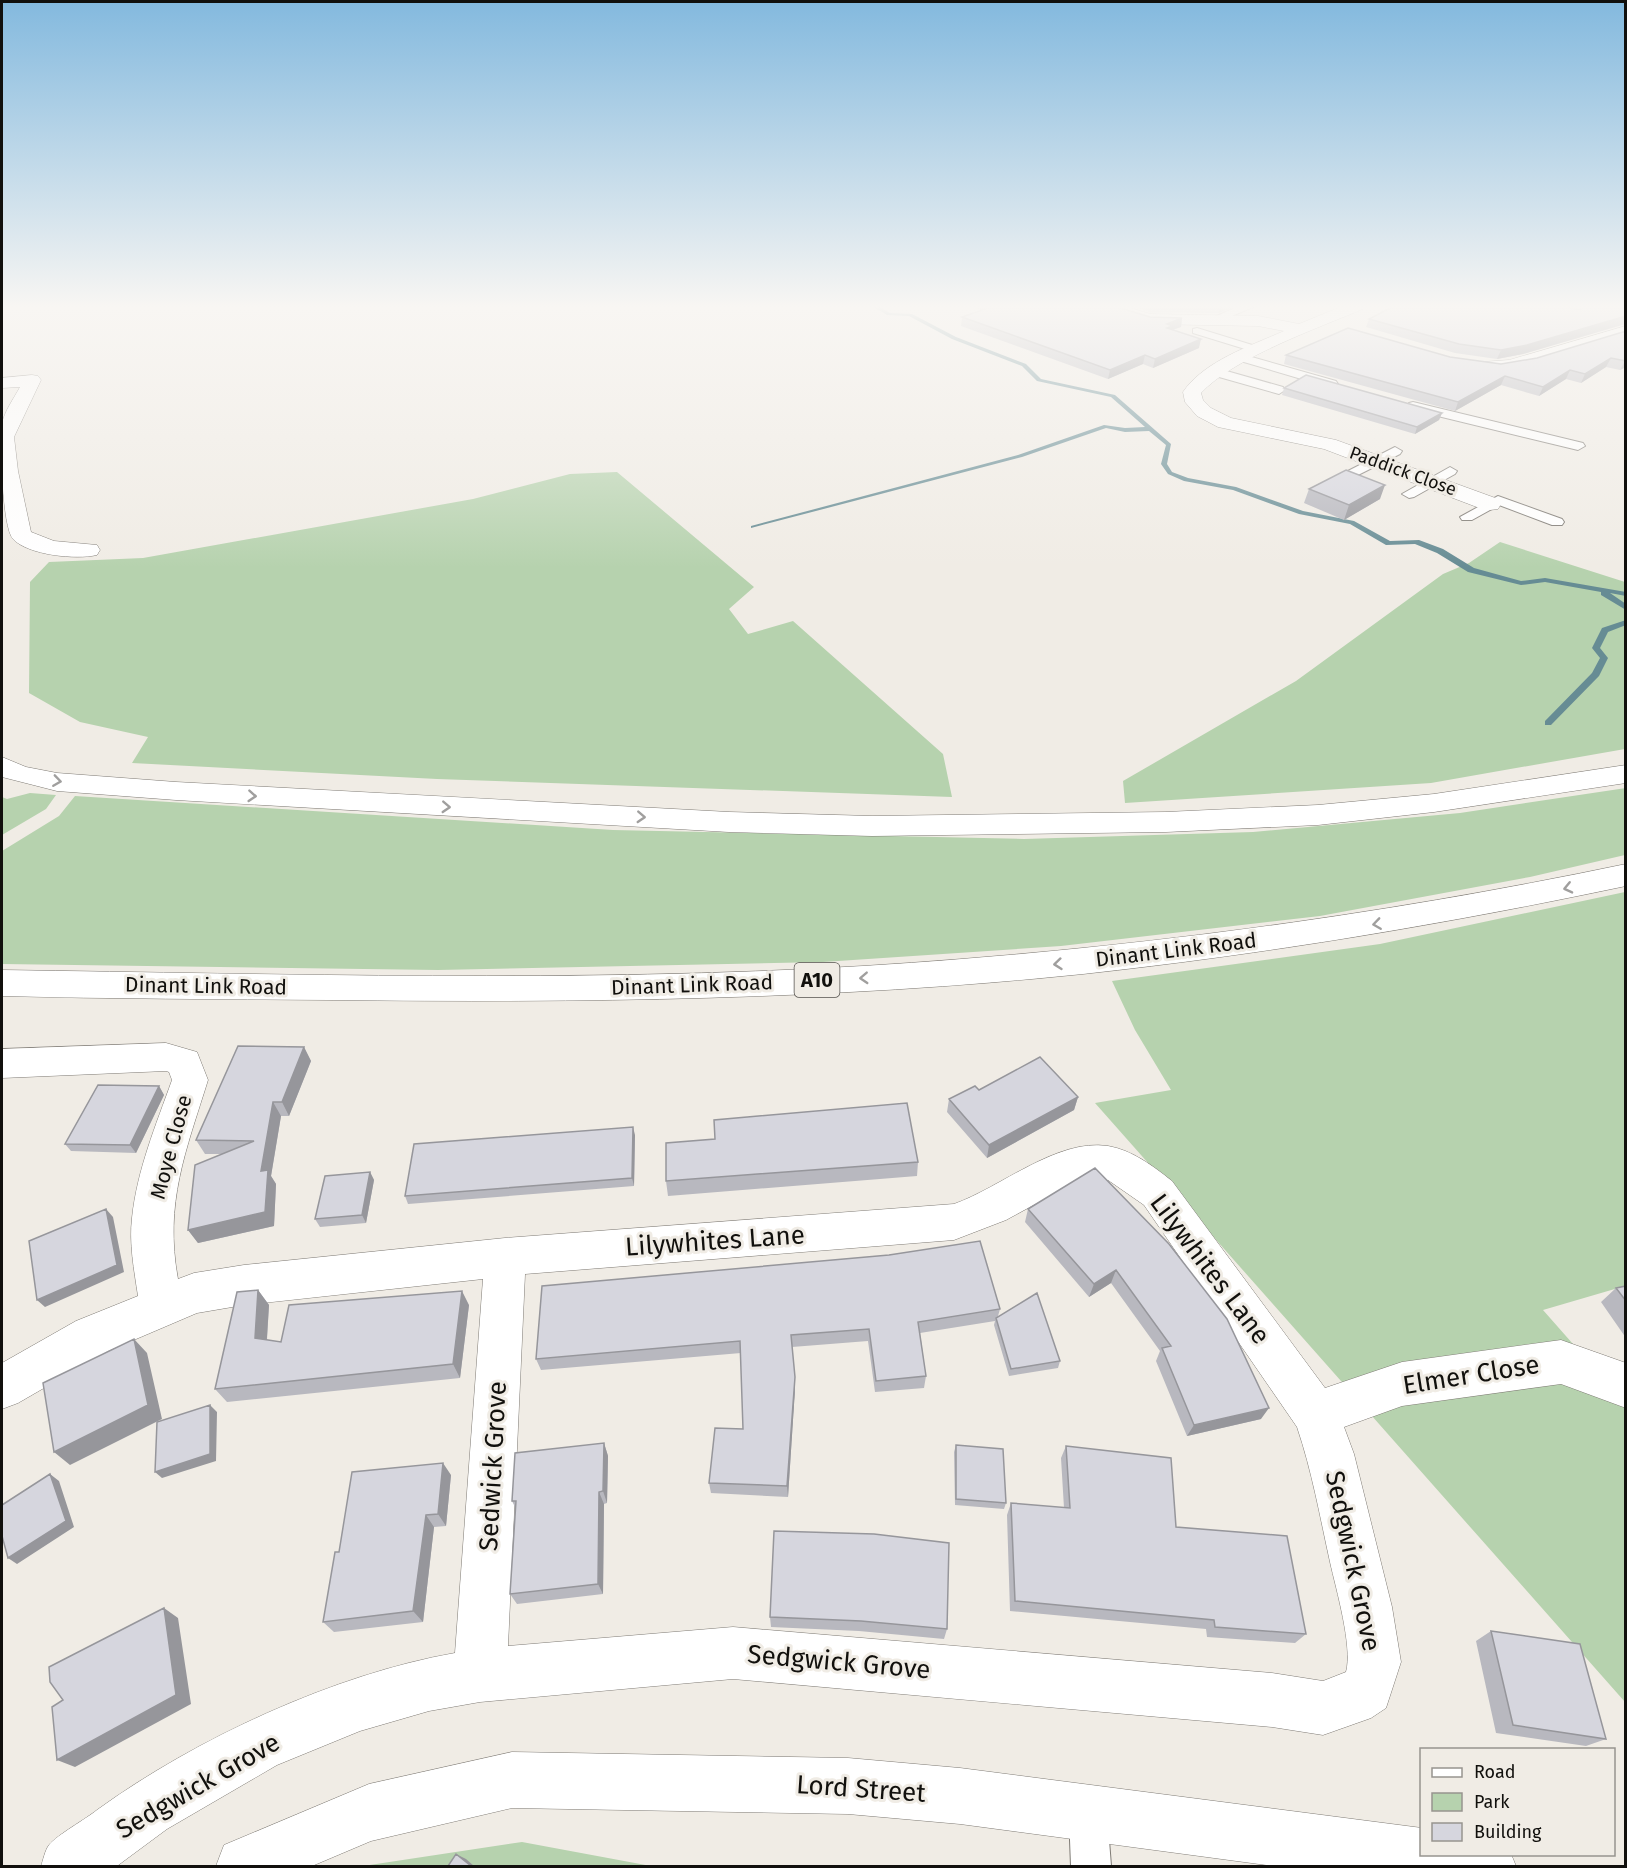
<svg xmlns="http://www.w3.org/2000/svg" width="1627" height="1868" font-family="'Fira Sans',sans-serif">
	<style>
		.green { fill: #b6d2ae }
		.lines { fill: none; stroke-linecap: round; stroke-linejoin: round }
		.stream { fill: #668c94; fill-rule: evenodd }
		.service-casing { stroke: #7f7b75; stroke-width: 2 }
		.minor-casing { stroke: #7f7b75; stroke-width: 1 }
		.primary-casing { stroke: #7f7b75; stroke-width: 1 }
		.service { fill: #fff; fill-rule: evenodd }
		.minor { fill: #fff; fill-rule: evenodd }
		.primary { fill: #fff; fill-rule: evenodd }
		.wall { fill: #b8b8bf }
		.shaded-wall { fill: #96969b }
		.building { fill: #d6d6de; stroke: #96969b; stroke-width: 1.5 }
		.oneway { stroke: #a09f9e }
		.labels { text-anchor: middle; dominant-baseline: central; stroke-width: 6; stroke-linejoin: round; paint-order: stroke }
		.far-street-label { font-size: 18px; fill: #11100d; stroke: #f0ece5 }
		.shield { fill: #f0ece5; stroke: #54524e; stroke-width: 1.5 }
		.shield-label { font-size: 20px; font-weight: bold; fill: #11100d }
		.street-label { font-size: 21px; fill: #11100d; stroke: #f0ece5 }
		.near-street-label { font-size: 26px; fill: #11100d; stroke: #f0ece5 }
	</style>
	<rect width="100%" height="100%" fill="#f0ece5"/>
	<path class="green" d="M617,472L754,587L729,609L748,634L793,621L943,754L952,797L437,779L132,763L148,737L80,722L29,693L30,582L49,562L143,558L473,499L570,474Z
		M1500,542L1625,582V749L1431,783L1125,803L1123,781L1296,681L1443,574L1469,563Z
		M1626,788L1625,855L1530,877L1320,916L1061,946L823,962L438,970L2,964V851L59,816L75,796L613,830L1024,839L1253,832L1460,813Z
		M30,793L56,795L46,809L2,835V797L7,799Z
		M1625,892V1286L1543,1310L1625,1403V1702L1095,1103L1171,1090L1135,1030L1112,981L1380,944Z
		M522,1842L651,1866H363Z"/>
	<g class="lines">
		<path class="stream" d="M872,306H878L890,313L912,314L956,337L1026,364L1041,379L1115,395L1171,444L1167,464L1172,472L1188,478L1236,487L1303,511L1354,521L1390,541L1419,540L1443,549L1474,568L1521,581L1545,578L1626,592V596L1610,593L1626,604V610L1601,595V592L1545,582L1521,585L1468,572L1437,553L1415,544L1386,545L1350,524L1299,514L1233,490L1184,481L1168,474L1161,464L1166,445L1149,431L1125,432L1106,428L1022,457L751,528V526L1018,455L1104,425L1125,428L1145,427L1111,397L1037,381L1022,366L952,339L909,316L887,315Z
			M1626,620V625L1608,632L1600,648L1608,658L1599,676L1551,725H1545V721L1592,673L1600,658L1592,648L1602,628Z"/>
		<g class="service-casing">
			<path id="service" d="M1239,306H1255L1218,322H1210L1208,320Z
				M1197,328L1262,348L1264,350L1258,353L1193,333V329Z
				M1241,354L1336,381L1338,384L1332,388L1237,360V356Z
				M1216,368L1283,387L1285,390L1279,394L1212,375L1210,372Z
				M1413,402L1583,443L1585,446L1578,450L1409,409L1407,406L1409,403Z
				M1395,447L1402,451L1400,454L1358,475H1348L1346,472Z
				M1450,467L1457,471L1455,474L1414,497L1409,498L1402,494Z
				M1498,496L1562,519L1564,522L1562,525H1552L1499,505L1472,520H1462L1460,517Z
				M1088,1795L1102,1800L1107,1814L1111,1866H1071L1069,1814L1074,1800Z"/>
		</g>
		<g class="minor-casing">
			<path id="minor" d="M1099,306H1125L1150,314L1258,316L1299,324L1343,306H1365L1363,309C1318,328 1233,358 1201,393L1203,400L1211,408L1231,418L1336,440L1498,499L1501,504L1498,509L1490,510L1482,509L1324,449L1218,427L1197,416L1185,402L1183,392C1204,361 1250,346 1284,331L1258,326L1149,324L1101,309Z
				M1626,326V336C1593,346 1511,377 1482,370L1479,366L1482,362L1509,360Z
				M32,375L38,376L41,380L14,437L18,471L31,532L54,541L97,545L100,550L97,555C76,560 28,555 13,539C2,527 0,442 2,424C4,412 14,398 20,387L2,388V378Z
				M166,1043L197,1052L208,1080C186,1151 164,1203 178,1279L194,1273L244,1265L505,1238L954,1204C1000,1188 1057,1138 1108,1146C1132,1150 1153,1166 1172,1181L1325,1388L1402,1362L1561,1340L1626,1363V1408L1561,1384L1402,1406L1344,1427L1354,1454L1392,1607L1401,1662L1386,1708L1371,1718L1323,1735L1272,1727L733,1679L480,1702L429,1711L360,1731L277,1765L167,1829L117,1866H41C43,1861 45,1850 49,1845C57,1835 86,1819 97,1810C195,1739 335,1674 455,1653L483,1279L244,1305L197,1313L108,1351L18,1403L2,1409V1363L76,1321L138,1296C134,1270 129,1243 132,1218C137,1170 156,1125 172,1080L169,1072L166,1071L2,1078V1049ZM1092,1179L1108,1180L1144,1205L1297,1427C1312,1471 1320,1517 1330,1562C1336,1589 1353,1647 1346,1672L1323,1681L1272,1673L733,1627L508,1646L525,1274L954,1240L1006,1220L1076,1182Z
				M512,1752L848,1758L960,1768L1422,1828V1854H1511L1516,1866H1274L960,1824L848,1814L512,1808L371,1841L312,1866H216L224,1845L369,1784Z"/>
		</g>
		<g class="primary-casing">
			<path id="primary" d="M2,757L26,767L57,773L176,782L729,812L872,816L1166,812L1318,805L1434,794L1626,765V783L1434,812L1318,825L1166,832L872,836L729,832L176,800L57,791L2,777Z
				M1626,864V886C1446,924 1266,954 1083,974C833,1000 581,1003 330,1000C220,999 111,999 2,996V970C289,974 576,983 863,966C1120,950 1373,917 1626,864Z"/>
		</g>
		<use href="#service" class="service"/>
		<use href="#minor" class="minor"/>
		<use href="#primary" class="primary"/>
	</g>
	<path class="wall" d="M973,306H1114L1150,317L1182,318L1181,327L1172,330L1199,348L1153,368L1143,364L1108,379L961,326L962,317L980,311V309Z
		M1133,306H1236L1218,313L1150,312Z
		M1626,306V324L1523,354L1497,359L1455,353L1366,327L1369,319L1579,310Z
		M1626,331V367L1620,370L1606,367L1581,383L1566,379L1539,396L1501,385L1455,411L1284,364L1286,355L1450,357L1501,364L1537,358Z
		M1284,388L1442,413L1439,420L1415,434L1282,395Z
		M1309,489L1380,499L1344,520L1304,503Z
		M304,1047L311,1061L289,1116H281L271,1176L276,1184L274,1226L198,1243L188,1230L222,1154H205L196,1140Z
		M159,1086L164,1095L136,1153L71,1151L65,1144Z
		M979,1090L1078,1097L1074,1110L987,1158L947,1112L949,1099Z
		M635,1135L634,1186L408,1204L405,1196Z
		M918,1162L917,1176L668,1196L666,1181Z
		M1095,1168L1261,1419L1187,1436L1156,1361L1160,1351L1111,1283L1089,1297L1025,1222L1028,1209Z
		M370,1172L374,1180L366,1223L320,1227L315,1219Z
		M1626,1286V1338L1601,1302L1616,1288Z
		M258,1290L269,1305L267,1340L281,1342L469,1305L460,1378L227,1402L215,1389Z
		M1000,1309L998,1316L1060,1361L1058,1368L1009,1376L994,1325L995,1321L920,1333L926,1376L924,1388L875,1392L868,1341L792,1347L795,1389L788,1497L711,1493L709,1483L743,1429L741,1353L541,1370L536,1359Z
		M604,1443L608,1456L607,1503L604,1504L603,1594L517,1604L510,1594L516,1509L512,1501Z
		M956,1445L1006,1503L1004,1509L955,1505L954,1452Z
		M1066,1446L1176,1527L1306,1634L1295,1643L1207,1637L1206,1629L1010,1611L1007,1515L1011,1503L1064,1508L1061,1458Z
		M451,1475L446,1526L434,1527L423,1622L334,1632L323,1622L339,1552Z
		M774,1531L947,1629L944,1639L859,1631L771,1627L770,1617Z
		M1491,1631L1606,1739L1586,1746L1496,1733L1476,1641Z"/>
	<path class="shaded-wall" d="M1220,306H1236L1218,313Z
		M1626,316L1625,324L1523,354L1497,359L1501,350Z
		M1182,318L1181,327L1172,330L1165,337L1167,324Z
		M1201,339L1199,348L1153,368L1155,359Z
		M1145,355L1143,364L1108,379L1110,370Z
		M1611,358L1606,367L1581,383L1585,374Z
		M1625,361H1626V367L1620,370Z
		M1570,370L1566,379L1539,396L1543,387Z
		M1505,376L1501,385L1455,411L1458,402Z
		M1442,413L1439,420L1415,434L1417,427Z
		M1385,485L1380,499L1344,520L1349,505Z
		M304,1047L311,1061L289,1116L282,1102Z
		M159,1086L164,1095L136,1153L130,1145Z
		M1078,1097L1074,1110L987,1158L989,1145Z
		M273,1102L281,1116L271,1176L276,1184L274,1226L198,1243L188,1230L261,1171Z
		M633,1127L635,1135L634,1186L632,1178Z
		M370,1172L374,1180L366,1223L362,1215Z
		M106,1209L113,1217L124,1272L45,1307L37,1300Z
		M1116,1270L1111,1283L1089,1297L1094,1284Z
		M258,1290L269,1305L266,1352L255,1338Z
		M462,1291L469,1305L460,1378L453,1364Z
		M134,1339L147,1353L162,1419L70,1465L54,1452Z
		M795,1377V1389L788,1497L787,1486Z
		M210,1405L217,1412L216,1461L162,1478L155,1472Z
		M1269,1408L1261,1419L1187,1436L1194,1425Z
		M604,1443L608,1456L607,1503L603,1491Z
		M443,1463L451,1475L446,1526L438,1514Z
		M50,1474L59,1481L74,1527L17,1564L8,1558Z
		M599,1492L604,1504L603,1594L598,1584Z
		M426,1515L434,1527L423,1622L413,1611Z
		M164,1608L178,1618L191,1704L75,1767L57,1760Z
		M456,1854L466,1859L474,1866H471Z"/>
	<path class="building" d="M984,306H1114L1150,317L1182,318L1167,324L1173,326L1167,328L1201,339L1155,359L1145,355L1110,370L962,317L985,309L980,308Z
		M1394,306H1565L1579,310L1585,306H1626V316L1527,345L1501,350L1459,344L1369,319Z
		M1348,328L1450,357L1501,364L1537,358L1626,331V361L1611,358L1585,374L1570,370L1543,387L1505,376L1458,402L1286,355Z
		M1306,375L1442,413L1417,427L1284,388Z
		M1346,470L1385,485L1349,505L1309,489Z
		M238,1046L304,1047L282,1102H273L261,1171L268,1170L265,1212L188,1230L195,1165L254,1141L196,1140Z
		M1040,1057L1078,1097L989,1145L949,1099L975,1086L979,1090Z
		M98,1085L159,1086L130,1145L65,1144Z
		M907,1103L918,1162L666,1181V1143L715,1139L714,1120Z
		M633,1127L632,1178L405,1196L414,1144Z
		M1095,1168L1169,1244L1227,1319L1269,1408L1194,1425L1162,1348L1171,1346L1116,1270L1094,1284L1028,1209Z
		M370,1172L362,1215L315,1219L325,1176Z
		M106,1209L117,1265L37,1300L29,1241Z
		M980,1241L1000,1309L918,1322L926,1376L876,1381L869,1329L791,1335L795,1377L787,1486L709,1483L715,1428L743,1429L740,1341L536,1359L542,1286L889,1255Z
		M1626,1286V1301L1616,1288Z
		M258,1290L255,1338L281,1342L289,1305L462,1291L453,1364L215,1389L237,1292Z
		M1037,1293L1060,1361L1011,1369L996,1318Z
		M134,1339L148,1405L54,1452L43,1383Z
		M210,1405V1454L155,1472L157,1422Z
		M604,1443L603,1491L599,1492L598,1584L510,1594L516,1501H512L515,1453Z
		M956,1445L1003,1449L1006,1503L956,1499Z
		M1066,1446L1171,1458L1176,1527L1287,1536L1306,1634L1215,1627L1214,1620L1015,1601L1011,1503L1070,1508Z
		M443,1463L438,1514L426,1515L413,1611L323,1622L335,1552H339L352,1472Z
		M50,1474L66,1521L8,1558L2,1536V1505Z
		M774,1531L874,1534L949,1543L947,1629L861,1621L770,1617Z
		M164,1608L176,1695L57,1760L52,1707L63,1700L50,1682L49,1667Z
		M1491,1631L1580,1644L1606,1739L1513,1725Z
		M456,1854L471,1866H448Z"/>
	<defs><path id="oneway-chevron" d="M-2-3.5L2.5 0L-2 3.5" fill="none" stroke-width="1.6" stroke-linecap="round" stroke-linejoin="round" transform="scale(1.5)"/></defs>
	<g class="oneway">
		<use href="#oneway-chevron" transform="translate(57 781) rotate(8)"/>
		<use href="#oneway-chevron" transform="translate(252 796) rotate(4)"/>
		<use href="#oneway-chevron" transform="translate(446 807) rotate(3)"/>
		<use href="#oneway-chevron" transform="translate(641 817) rotate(3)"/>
		<use href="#oneway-chevron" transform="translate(1568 888) rotate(167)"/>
		<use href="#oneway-chevron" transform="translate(1377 924) rotate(172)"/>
		<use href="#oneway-chevron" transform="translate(1058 964) rotate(174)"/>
		<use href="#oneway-chevron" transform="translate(864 978) rotate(177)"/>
	</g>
	<linearGradient id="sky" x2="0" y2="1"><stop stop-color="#83b9de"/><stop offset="0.54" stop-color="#f8f6f3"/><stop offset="1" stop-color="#f8f6f3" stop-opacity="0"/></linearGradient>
	<rect width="1627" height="568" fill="url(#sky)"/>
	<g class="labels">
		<g class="far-street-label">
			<text transform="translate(1403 471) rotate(20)">Paddick Close</text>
		</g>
		<rect class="shield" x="794.5" y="963" width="45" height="34" rx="4.5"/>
		<g class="shield-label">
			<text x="817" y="980">A10</text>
		</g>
		<g class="street-label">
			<text transform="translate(1176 950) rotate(-7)">Dinant Link Road</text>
			<text transform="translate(692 985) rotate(-2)">Dinant Link Road</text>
			<text transform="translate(206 986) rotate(1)">Dinant Link Road</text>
			<text transform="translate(171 1147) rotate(-75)">Moye Close</text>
		</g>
		<g class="near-street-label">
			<text transform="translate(715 1241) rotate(-4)">Lilywhites Lane</text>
			<text transform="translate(1210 1269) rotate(53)">Lilywhites Lane</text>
			<text transform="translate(1471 1375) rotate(-9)">Elmer Close</text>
			<text transform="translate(493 1466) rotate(-87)">Sedwick Grove</text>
			<text transform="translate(1353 1561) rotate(78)">Sedgwick Grove</text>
			<text transform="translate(839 1662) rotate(5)">Sedgwick Grove</text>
			<text transform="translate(198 1786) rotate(-30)">Sedgwick Grove</text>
			<text transform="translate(861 1789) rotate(4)">Lord Street</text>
		</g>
	</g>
	<rect width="1627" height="1868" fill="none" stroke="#11100d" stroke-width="6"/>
	<rect x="1420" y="1748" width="195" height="108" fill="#f0ece5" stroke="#97948f" stroke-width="1.5"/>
	<rect x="1432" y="1768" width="30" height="9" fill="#ffffff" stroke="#97948f" stroke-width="1.5"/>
	<text x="1474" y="1778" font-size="18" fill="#11100d">Road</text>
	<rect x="1432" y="1793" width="30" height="18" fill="#b6d2ae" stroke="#97948f" stroke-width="1.5"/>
	<text x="1474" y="1808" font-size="18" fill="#11100d">Park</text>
	<rect x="1432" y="1823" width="30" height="18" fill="#d6d6de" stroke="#97948f" stroke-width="1.5"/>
	<text x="1474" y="1838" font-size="18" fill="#11100d">Building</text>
</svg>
